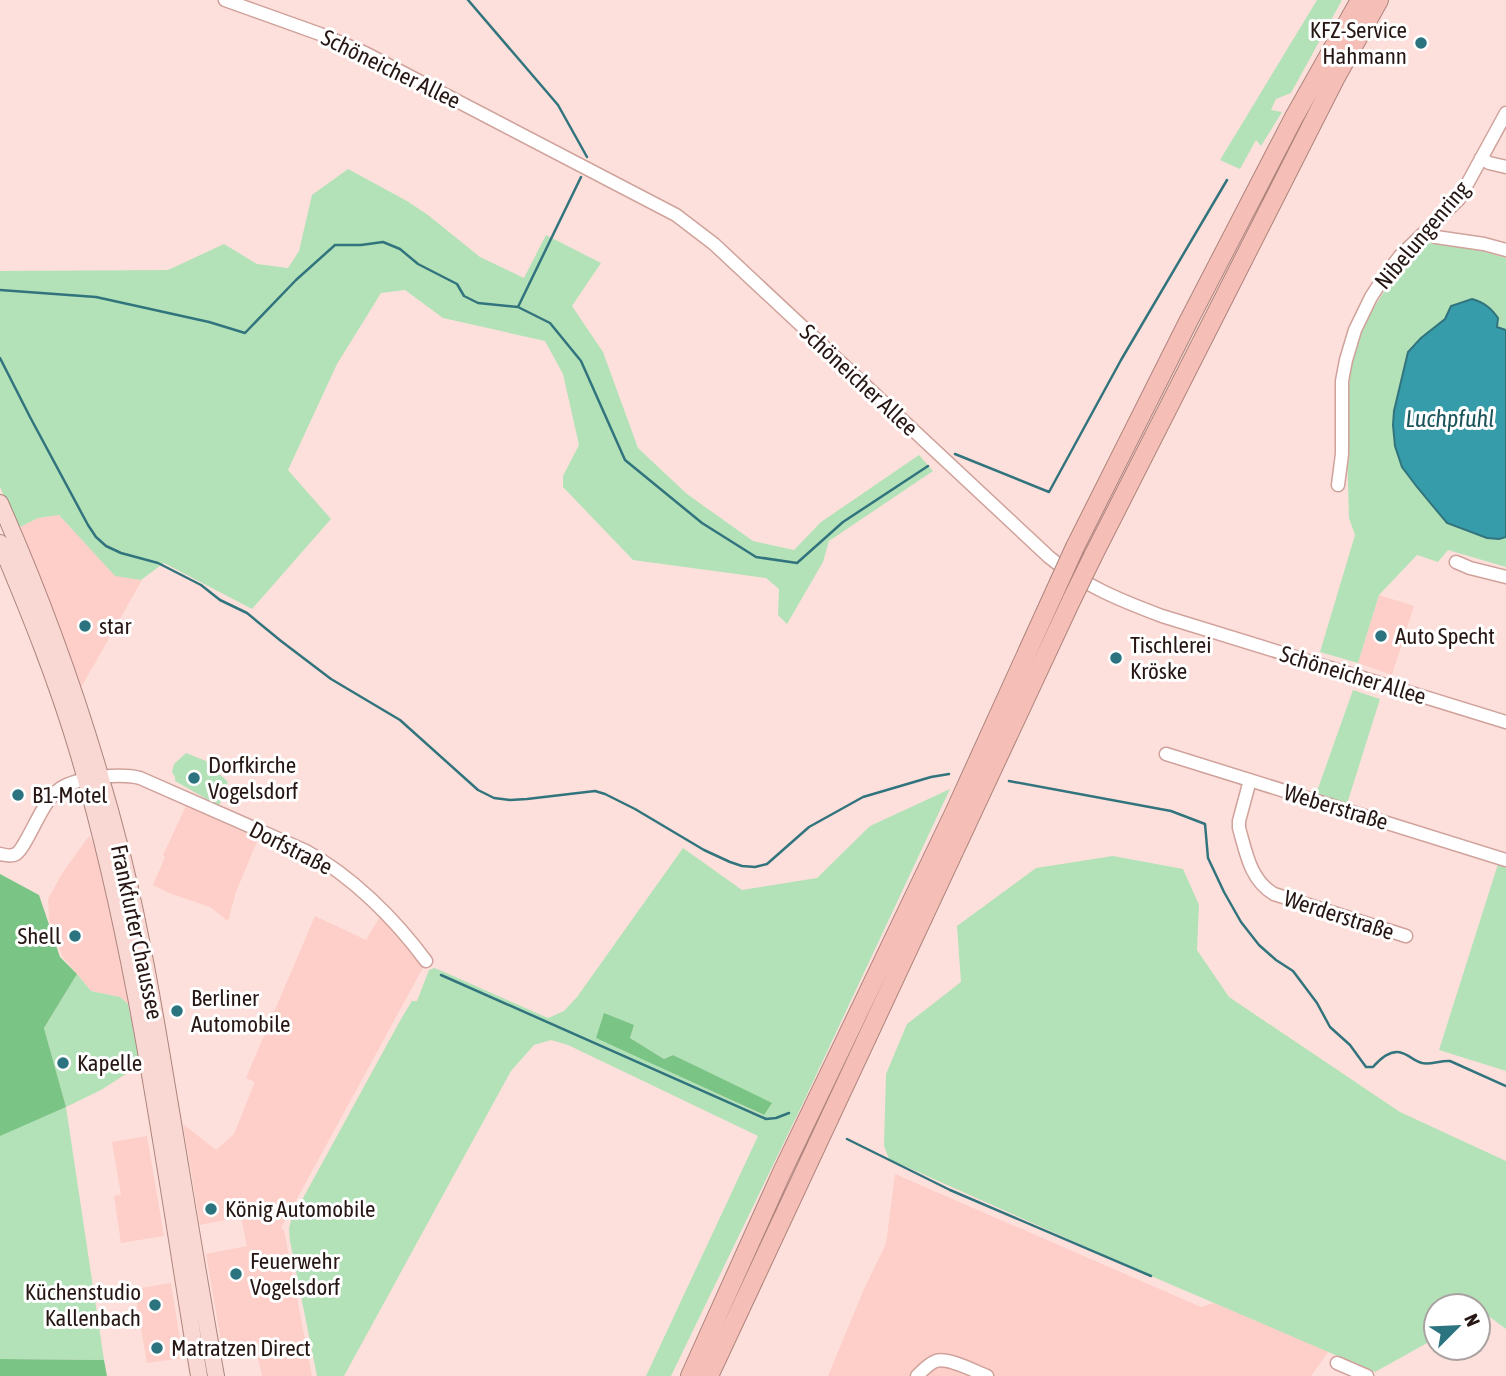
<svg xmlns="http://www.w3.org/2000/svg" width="1506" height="1376" font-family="'Asap Condensed',sans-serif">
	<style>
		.built { fill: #fdcfc8 }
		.green { fill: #b3e2b8; fill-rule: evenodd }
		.forest { fill: #7ac486 }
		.water { fill: #379caa; stroke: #32747d; stroke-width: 2 }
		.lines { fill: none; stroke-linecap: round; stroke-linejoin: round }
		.stream { stroke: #32747d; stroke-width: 2.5 }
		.minor-casing { stroke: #d0a29b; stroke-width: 15 }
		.major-casing { stroke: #ad847d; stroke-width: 18 }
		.highway-casing { stroke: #ad847d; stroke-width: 20 }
		.minor { stroke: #fff; stroke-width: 12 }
		.major { stroke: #f9d8d3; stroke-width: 16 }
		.highway { stroke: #f5beb6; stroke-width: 18 }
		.highway-bridge-casing { stroke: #ad847d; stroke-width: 20; stroke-linecap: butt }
		.highway-bridge { stroke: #f5beb6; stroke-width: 18 }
		.poi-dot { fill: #2b737e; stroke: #fff; stroke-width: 2.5 }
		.labels { text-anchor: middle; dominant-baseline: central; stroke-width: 6; stroke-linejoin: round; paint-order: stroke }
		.poi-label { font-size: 23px; fill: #271714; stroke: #fff; text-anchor: start }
		.street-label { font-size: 23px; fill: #271714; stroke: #fff }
		.water-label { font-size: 24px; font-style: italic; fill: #1c545c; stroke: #fff }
	</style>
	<rect width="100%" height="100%" fill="#fde0db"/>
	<path class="built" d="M59,515L115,575L142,580L79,691L18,528L38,518Z
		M1379,595L1414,606L1392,675L1358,663Z
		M186,806L258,839L236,892L228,921L210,907L169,893L153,885L165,857L163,855Z
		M89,836L95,845L101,872L118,949L128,1004L120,997L91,991L62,956L49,919L48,899L63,872Z
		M381,915L425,964L281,1228L284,1230L312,1376H262L257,1353L224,1359L206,1254L247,1246L241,1217L200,1225L183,1124L216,1150L234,1134L255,1082L246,1078L315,916L366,940Z
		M147,1136L164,1236L121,1243L114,1196L121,1195L112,1142Z
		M895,1174L1201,1307L1214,1303L1329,1351L1311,1376H828L864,1289L886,1244Z
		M171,1283L183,1358L147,1363L134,1289Z"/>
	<path class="green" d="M1317,0H1342L1291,93L1276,99L1271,110L1282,112L1261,146L1256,140L1240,169L1220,160Z
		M348,169L407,201L428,215L480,257L524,278L546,235L601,263L572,306L603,352L638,448L687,494L753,541L794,550L821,522L919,455L933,471L829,541L823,562L787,624L778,615L779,589L766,578L633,560L563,487V476L579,445L563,374L545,341L443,318L405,290L381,293L337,364L288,470L331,519L252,609L164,563L141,580L115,576L59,515L38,518L18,528L0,487V271L168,270L224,244L257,264L288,268L299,251L312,195Z
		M1426,240L1486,252L1506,258V567L1448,550L1438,562L1417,555L1379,595L1358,663L1320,652L1355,535L1349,518L1346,420L1352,350L1363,324L1415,244Z
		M1353,690L1380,699L1347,804L1316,794Z
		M186,753L206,761L228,782L219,806L175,781V777L172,772L174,764Z
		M950,789L803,1103L671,1376H646L758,1136L568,1045L551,1040L534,1045L511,1071L344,1376H317L290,1241L289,1229L291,1220L401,1019L412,1001H417L429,970L434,968L442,971L548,1018L564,1011L577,997L683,848L742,890L817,878L870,826ZM634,1025L630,1038L664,1059L673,1055L771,1104L763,1115L596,1037Z
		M1113,856L1183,869L1199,905L1197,950L1229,997L1400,1112L1506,1161V1329L1483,1312L1478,1315V1306H1436V1338L1375,1372L1151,1276L889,1159L884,1146L886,1074L907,1024L961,982L957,926L1036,868Z
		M1498,864L1506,866V1071L1439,1050Z
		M77,974L91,991L120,997L128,1004L140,1065L101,1090L66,1107L104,1360L0,1359V1135L66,1107L44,1028Z"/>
	<path class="forest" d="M0,874L39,895L60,957L77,974L44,1028L66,1107L0,1136Z
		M604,1013L634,1025L630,1038L664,1059L673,1055L772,1103L764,1115L596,1038Z
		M0,1359L104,1360L107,1376H0Z"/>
	<path class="water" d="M1472,299C1485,303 1491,308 1498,318L1497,327L1506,330V537L1499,539L1487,538L1447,523L1417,487L1402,467L1395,446L1393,425L1394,411L1408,352L1421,338L1445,319L1451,306Z"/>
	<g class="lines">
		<path class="stream" d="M468,0L558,105L587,157
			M0,290L96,297L209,322L245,333L296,280L335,245H361L383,242L400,249L418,264L457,284L464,296L478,303L518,307L550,323L581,361L625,460L702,523L756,557L797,563L843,522L928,466
			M518,307L581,177
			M0,358L30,417L88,525L96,537L106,546L121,553L158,563L201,585L220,600L247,613L281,641L331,679L400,720L478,790L494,798L510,800L527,799L595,791L605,794L635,809L704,850L730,862L742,866L755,867L767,864L809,827L863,797L931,777L949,774
			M955,454L1049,492L1121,360L1227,180
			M1009,781L1171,811L1205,824L1208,858L1224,892L1241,922L1259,945L1276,960L1293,971L1317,1003L1330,1027L1350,1045L1366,1067H1373C1380,1059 1391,1049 1402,1053C1409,1055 1414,1061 1422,1063C1431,1065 1441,1060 1450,1061L1506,1086
			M441,975L766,1119L776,1118L789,1113
			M847,1139L950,1190L1151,1276"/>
		<g class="minor-casing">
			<path id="minor" d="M225,0L320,34L365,53L676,215L714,244L1049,557C1082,585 1122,601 1162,616L1506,722
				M1481,158L1489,163L1506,167
				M1429,229L1436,237L1484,244L1506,250
				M1338,485L1342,454V381L1346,360L1355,330L1371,297L1384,277L1400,256L1459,199L1506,113
				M1456,562L1470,568L1506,577
				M1166,754L1506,860
				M1250,780L1239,821V828C1246,852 1250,880 1274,894L1406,936
				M0,854C5,855 11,857 16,854C21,851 25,842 28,837C37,821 46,798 61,788C79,777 121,773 140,778L306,851C352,876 395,919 426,961
				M1337,1363L1367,1376
				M917,1376C923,1370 928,1364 936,1361C948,1357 974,1371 987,1376"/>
		</g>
		<g class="major-casing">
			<path id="major" d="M0,503C51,618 92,737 123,859C142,936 155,1015 168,1093C184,1188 199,1282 216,1376
				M0,543C29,612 57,681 78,752C138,955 164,1167 199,1376"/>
		</g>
		<g class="highway-casing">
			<path id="highway" d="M1075,547L1188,322L1293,119L1360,0
				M1093,556L1336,77L1379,0
				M690,1376L782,1172L954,813L1055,591
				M709,1376L1072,599"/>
		</g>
		<use href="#minor" class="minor"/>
		<use href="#major" class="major"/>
		<use href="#highway" class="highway"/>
		<g class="highway-bridge-casing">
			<path id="highway-bridge" d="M1055,591L1075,547
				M1072,599L1093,556"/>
		</g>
		<use href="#highway-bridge" class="highway-bridge"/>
	</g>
	<g class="poi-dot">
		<circle cx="1421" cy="43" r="7"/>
		<circle cx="85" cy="626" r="7"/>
		<circle cx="1381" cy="636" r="7"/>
		<circle cx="1116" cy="658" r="7"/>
		<circle cx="194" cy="778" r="7"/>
		<circle cx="18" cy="795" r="7"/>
		<circle cx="75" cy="936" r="7"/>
		<circle cx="177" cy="1011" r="7"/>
		<circle cx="63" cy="1063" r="7"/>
		<circle cx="211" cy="1209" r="7"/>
		<circle cx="236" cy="1274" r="7"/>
		<circle cx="155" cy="1305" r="7"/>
		<circle cx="157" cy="1348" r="7"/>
	</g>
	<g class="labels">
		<g class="poi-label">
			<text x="1407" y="30" text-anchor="end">KFZ-Service<tspan x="1407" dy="26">Hahmann</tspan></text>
			<text x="99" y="626">star</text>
			<text x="1395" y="636">Auto Specht</text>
			<text x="1130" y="645">Tischlerei<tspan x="1130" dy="26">Kröske</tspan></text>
			<text x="208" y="765">Dorfkirche<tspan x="208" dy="26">Vogelsdorf</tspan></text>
			<text x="32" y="795">B1-Motel</text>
			<text x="61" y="936" text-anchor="end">Shell</text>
			<text x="191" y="998">Berliner<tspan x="191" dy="26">Automobile</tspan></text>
			<text x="77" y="1063">Kapelle</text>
			<text x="225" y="1209">König Automobile</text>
			<text x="250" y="1261">Feuerwehr<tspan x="250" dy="26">Vogelsdorf</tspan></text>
			<text x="141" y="1292" text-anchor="end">Küchenstudio<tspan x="141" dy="26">Kallenbach</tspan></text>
			<text x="171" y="1348">Matratzen Direct</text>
		</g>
		<g class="street-label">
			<text transform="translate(391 69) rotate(26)">Schöneicher Allee</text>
			<text transform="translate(1422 235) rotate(-50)">Nibelungenring</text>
			<text transform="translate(859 380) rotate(43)">Schöneicher Allee</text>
			<text transform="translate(1353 675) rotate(17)">Schöneicher Allee</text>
			<text transform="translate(1336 807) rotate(17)">Weberstraße</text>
			<text transform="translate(291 848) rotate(27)">Dorfstraße</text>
			<text transform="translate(1339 915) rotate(18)">Werderstraße</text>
			<text transform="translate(137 932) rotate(78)">Frankfurter Chaussee</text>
		</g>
		<g class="water-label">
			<text x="1450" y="418">Luchpfuhl</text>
		</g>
	</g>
	<g transform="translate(1457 1327) rotate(66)"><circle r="33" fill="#ffffff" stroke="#a9a2a1" stroke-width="2"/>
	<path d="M0-5L12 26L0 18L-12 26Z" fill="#2b737e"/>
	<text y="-10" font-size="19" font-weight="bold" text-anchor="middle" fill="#271714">N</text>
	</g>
</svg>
